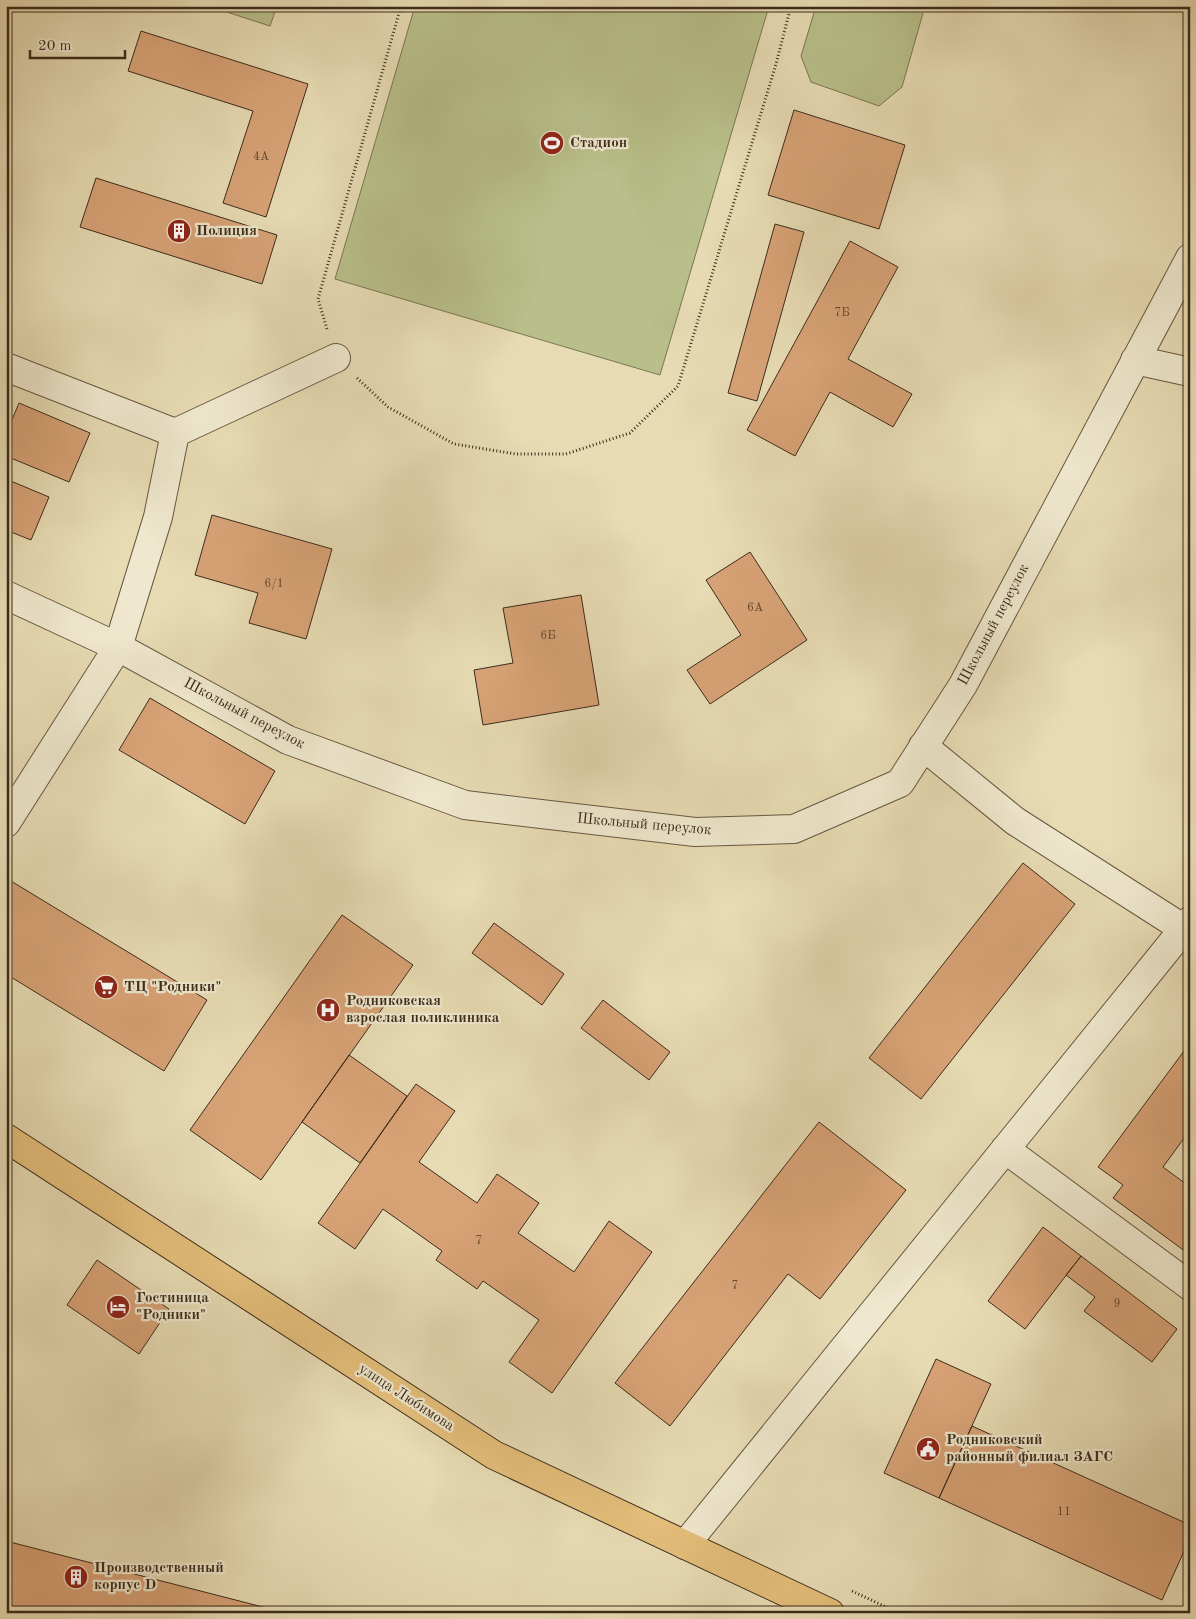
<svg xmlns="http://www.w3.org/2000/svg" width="1196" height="1619" font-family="'Old Standard TT',serif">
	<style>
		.green { fill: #b8bf8a; stroke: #7a7652 }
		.building { fill: #d7a276; stroke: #3c2c1b }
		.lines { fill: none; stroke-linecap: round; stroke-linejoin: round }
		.minor-casing { stroke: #675841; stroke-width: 30 }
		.major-casing { stroke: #3c2c1b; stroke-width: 30 }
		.path { stroke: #3c2c1b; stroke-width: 3; stroke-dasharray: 1 2.5; stroke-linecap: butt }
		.minor { stroke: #efe8ce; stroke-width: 28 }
		.major { stroke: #e4be7a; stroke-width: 28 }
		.labels { text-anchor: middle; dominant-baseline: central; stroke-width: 4.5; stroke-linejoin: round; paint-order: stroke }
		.number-label { font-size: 12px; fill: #634a32 }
		.poi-label { font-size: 15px; font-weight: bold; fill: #3c2c1b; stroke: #efe8ce; text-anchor: start }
		.street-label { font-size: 15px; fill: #3c2c1b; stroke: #efe8ce }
	</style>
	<rect width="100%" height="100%" fill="#e7dbb3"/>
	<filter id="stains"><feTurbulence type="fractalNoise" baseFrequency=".004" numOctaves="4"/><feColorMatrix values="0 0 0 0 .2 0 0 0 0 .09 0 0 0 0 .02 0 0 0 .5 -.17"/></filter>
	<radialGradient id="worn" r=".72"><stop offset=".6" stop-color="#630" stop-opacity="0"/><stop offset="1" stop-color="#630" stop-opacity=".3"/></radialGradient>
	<path class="green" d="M208,6H277L270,26Z
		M415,6H769L660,375L335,279Z
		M816,6H925L902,87L879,106L811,82L801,56Z"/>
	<path class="building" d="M141,31L308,84L266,217L223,203L253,111L128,71Z
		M794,110L905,145L879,229L768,195Z
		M96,178L277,235L262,284L80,227Z
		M775,224L804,232L757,401L728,393Z
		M850,241L898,267L848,359L912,394L893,427L830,392L795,456L747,430Z
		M19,403L90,433L69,482L6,456V434Z
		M6,479L49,497L31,540L6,530Z
		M212,515L332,549L306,639L249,623L258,593L195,575Z
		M750,552L807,640L710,704L687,670L741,635L706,580Z
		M581,595L599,705L483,725L474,670L513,663L503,608Z
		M150,698L275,771L245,824L119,750Z
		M1023,863L1075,904L921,1099L869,1058Z
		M6,878L207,1000L164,1071L6,974Z
		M342,915L413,965L261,1180L190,1130Z
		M494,923L564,974L542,1005L472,953Z
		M603,1000L670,1052L649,1080L581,1028Z
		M1190,1043V1130L1163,1167L1190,1187V1255L1113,1198L1123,1185L1098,1167Z
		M349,1055L407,1096L360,1163L302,1122Z
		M416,1084L455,1111L419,1162L477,1203L497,1174L539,1203L518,1233L574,1272L609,1221L652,1252L552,1393L509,1362L539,1320L483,1281L477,1289L436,1260L442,1251L383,1209L355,1249L318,1223Z
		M819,1122L906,1190L820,1299L788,1274L670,1426L615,1383Z
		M1043,1227L1081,1256L1025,1329L988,1301Z
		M1081,1256L1177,1329L1152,1362L1084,1311L1095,1297L1066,1275Z
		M97,1260L169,1309L139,1354L67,1305Z
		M936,1359L991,1384L939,1498L884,1473Z
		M972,1426L1190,1525V1538L1162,1600L939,1498Z
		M6,1541L286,1613H6Z"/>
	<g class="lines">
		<g class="minor-casing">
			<path id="minor" d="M1135,360L1190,372
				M6,367L175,433L336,358
				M6,595L118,647L288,740L465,805L695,832L794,829L900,783L963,685L1190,258
				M923,746L1015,821L1184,929
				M6,823L118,647L158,517L175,433
				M1005,1149L1190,1286
				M685,1545L1190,921"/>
		</g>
		<g class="major-casing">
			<path id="major" d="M6,1138L494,1455L830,1613"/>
		</g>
		<path class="path" d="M327,329L318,299L401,6
			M357,378L388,407L454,444L516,454H566L630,433L678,386L776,64L791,6
			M852,1591L899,1613"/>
		<use href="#minor" class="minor"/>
		<use href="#major" class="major"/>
	</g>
	<defs>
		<g id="stadium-disc" transform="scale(1.25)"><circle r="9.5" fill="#8f2418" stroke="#efe8ce"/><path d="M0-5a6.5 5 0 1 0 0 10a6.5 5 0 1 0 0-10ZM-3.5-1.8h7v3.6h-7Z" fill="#fff"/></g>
		<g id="building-disc" transform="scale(1.25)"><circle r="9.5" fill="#8f2418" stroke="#efe8ce"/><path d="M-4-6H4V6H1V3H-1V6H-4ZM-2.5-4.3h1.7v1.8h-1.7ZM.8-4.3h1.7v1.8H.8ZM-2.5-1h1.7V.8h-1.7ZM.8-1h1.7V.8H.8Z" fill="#fff"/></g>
		<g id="supermarket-disc" transform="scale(1.25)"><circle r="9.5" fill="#8f2418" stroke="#efe8ce"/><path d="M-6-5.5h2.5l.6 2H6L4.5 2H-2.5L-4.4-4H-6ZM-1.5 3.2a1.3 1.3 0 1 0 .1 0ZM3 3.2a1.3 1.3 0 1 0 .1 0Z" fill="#fff"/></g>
		<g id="hospital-disc" transform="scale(1.25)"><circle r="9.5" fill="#8f2418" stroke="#efe8ce"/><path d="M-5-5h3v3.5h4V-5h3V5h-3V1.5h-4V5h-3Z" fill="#fff"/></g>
		<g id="hotel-disc" transform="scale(1.25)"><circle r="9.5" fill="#8f2418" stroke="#efe8ce"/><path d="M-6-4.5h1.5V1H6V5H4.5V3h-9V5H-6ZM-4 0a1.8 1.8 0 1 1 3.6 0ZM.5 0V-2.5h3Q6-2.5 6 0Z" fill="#fff"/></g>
		<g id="civic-disc" transform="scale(1.25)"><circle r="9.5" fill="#8f2418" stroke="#efe8ce"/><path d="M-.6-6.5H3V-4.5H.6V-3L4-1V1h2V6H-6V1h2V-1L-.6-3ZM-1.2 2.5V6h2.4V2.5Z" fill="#fff"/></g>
	</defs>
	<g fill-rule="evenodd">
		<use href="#stadium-disc" x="552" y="143"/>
		<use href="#building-disc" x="179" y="231"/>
		<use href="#supermarket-disc" x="106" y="987"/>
		<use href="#hospital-disc" x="328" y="1010"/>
		<use href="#hotel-disc" x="118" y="1307"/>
		<use href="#civic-disc" x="928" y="1449"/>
		<use href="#building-disc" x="76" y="1577"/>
	</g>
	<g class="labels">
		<g class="number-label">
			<text x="261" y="157">4А</text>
			<text x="842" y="313">7Б</text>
			<text x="274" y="584">6/1</text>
			<text x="755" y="608">6А</text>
			<text x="548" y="636">6Б</text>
			<text x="479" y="1241">7</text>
			<text x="735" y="1286">7</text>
			<text x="1117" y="1304">9</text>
			<text x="1064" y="1512">11</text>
		</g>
		<g class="poi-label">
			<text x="570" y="143">Стадион</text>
			<text x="196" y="231">Полиция</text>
			<text x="124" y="987">ТЦ "Родники"</text>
			<text x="346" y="1001">Родниковская<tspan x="346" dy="17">взрослая поликлиника</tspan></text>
			<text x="136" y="1298">Гостиница<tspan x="136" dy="17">"Родники"</tspan></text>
			<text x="946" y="1440">Родниковский<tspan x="946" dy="17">районный филиал ЗАГС</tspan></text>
			<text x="94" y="1568">Производственный<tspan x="94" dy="17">корпус D</tspan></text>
		</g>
		<g class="street-label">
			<text transform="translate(994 625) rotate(-62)">Школьный переулок</text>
			<text transform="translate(244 714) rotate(28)">Школьный переулок</text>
			<text transform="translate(644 825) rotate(5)">Школьный переулок</text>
			<text transform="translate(406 1398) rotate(33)">улица Любимова</text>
		</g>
	</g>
	<rect width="1196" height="1619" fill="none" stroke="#e7dbb3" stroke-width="25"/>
	<rect x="8" y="8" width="1181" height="1604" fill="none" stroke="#3c2c1b" stroke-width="2.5"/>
	<rect x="12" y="12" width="1171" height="1594" fill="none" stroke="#3c2c1b"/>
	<path d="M30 50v8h95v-8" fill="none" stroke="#3c2c1b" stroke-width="2.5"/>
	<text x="38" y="50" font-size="15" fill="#3c2c1b" stroke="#efe8ce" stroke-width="4" paint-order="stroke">20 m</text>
	<rect width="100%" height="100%" filter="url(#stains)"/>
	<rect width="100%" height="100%" fill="url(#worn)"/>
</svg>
